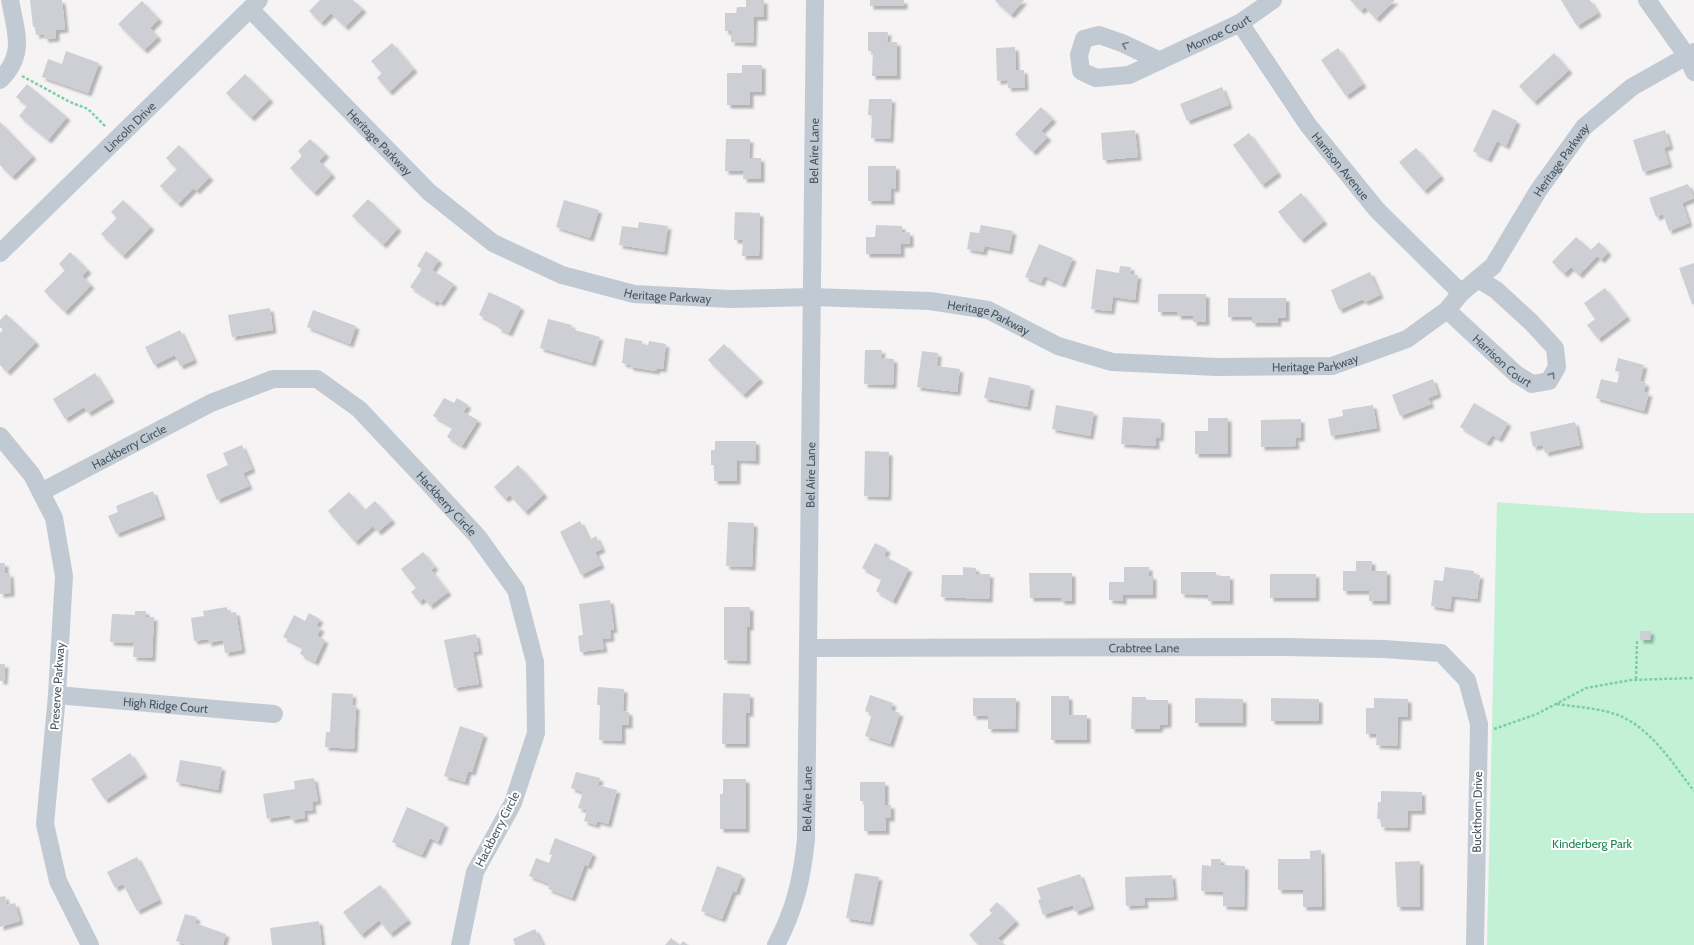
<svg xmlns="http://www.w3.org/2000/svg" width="1694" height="945" font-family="Cabin,sans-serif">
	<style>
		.green { fill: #c3f1d5 }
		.building { fill: #cdcfd5; filter: url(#shadow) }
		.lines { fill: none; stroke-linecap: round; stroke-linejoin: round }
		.path { stroke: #7ad0a6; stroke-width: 2.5; stroke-dasharray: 3 2; stroke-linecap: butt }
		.minor { stroke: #c1cad2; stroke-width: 18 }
		.oneway { stroke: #6e7983 }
		.labels { text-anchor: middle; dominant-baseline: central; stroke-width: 4; stroke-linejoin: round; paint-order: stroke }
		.street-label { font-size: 12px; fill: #4a5661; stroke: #fff }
		.park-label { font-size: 12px; fill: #17864f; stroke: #fff }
	</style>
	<defs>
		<filter id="shadow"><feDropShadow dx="3.5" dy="3.5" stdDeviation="1" flood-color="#0004"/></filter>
	</defs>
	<rect width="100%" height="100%" fill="#f5f3f3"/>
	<path class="green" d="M1497,502L1643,513H1694V945H1487Z"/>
	<path class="building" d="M30,0H62L65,29L56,30V38L45,39L44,34L36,35L35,27H33Z
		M320,0H353L363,9L345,27L331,13L321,23L309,11Z
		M746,0H764V17H754L753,43L731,42V31H725V13H736L737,7H746Z
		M870,0H904V6H870Z
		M996,0H1024L1011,15L995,1Z
		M1350,0H1395L1376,19L1365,7L1361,11Z
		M1561,0H1590L1598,13L1577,26Z
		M142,1L159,19L150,28L158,37L144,50L118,24Z
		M868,32H888L887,42H897V76H872L873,51H868Z
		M392,43L414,69L389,92L377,78L382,73L371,61Z
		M1015,47L1016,70H1024L1025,87L1008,88L1007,80L997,81L996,48Z
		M1338,48L1363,84L1346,96L1321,60Z
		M66,51L99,63L88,93L42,77L48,59L62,64Z
		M1554,53L1569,70L1534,102L1519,86Z
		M742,65H762V92H750V105H727V73H742Z
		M245,74L270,99L251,118L226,93Z
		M27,84L67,117L48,140L19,116L27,106L16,97Z
		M1222,87L1229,105L1187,121L1180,104Z
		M869,99H892L890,139L871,138L872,115H868Z
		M1041,107L1053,119L1041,131L1048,137L1033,152L1015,134Z
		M1493,109L1517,121L1506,146L1497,141L1488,159L1473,151Z
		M0,122L33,156L12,177L0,165Z
		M1135,130L1138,157L1103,160L1101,133Z
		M1665,130L1670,146L1664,148L1669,164L1643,172L1633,140Z
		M1249,133L1278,173L1262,185L1233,145Z
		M310,139L326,154L319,161L332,174L314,193L290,168L302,156L298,151Z
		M726,139H750L749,158H761V179H743L744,171H725Z
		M179,145L210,177L196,191L194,188L178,204L160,186L177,169L166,158Z
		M1416,148L1441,176L1424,191L1399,162Z
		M868,166H896V189L891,188V201H868Z
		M1688,184L1694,198L1682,203L1689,223L1669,231L1663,214L1656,217L1649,198Z
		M1301,193L1324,221L1301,240L1278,212Z
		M368,199L398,228L383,245L352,216Z
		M123,200L151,227L123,256L101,234L117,218L111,212Z
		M564,200L599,210L590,238L556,227Z
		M735,212L760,213L759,256H742L743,240H734Z
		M639,222L668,226L664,252L619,245L622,226L638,228Z
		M876,225L902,226V233L910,232V244H901V254H866V237H875Z
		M981,225L1013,231L1009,251L985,246L983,252L967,249L970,232L979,233Z
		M1576,237L1591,250L1599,242L1608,252L1601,260L1597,256L1579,275L1571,267L1564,274L1552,262Z
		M1039,244L1073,258L1062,284L1044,276L1041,283L1025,277Z
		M426,251L439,260L432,270L454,284L441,303L436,300L435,303L410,287L422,269L417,266Z
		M70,252L88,270L82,276L91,285L65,312L44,291L65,270L59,264Z
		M1694,263V304H1692L1679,268Z
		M1120,266L1131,267L1130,274L1138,275L1135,300L1113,297L1111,311L1091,309L1096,269L1119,273Z
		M1370,272L1380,295L1365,302L1363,299L1339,310L1331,290Z
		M1605,288L1627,317L1598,339L1587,325L1595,319L1584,303Z
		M489,292L521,307L509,333L498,328L499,325L479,315Z
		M1158,294H1206V322H1193V316H1177L1178,312H1158Z
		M1228,298H1286V318H1278V323H1252V317H1228Z
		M270,308L273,330L232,337L228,315Z
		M313,310L356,326L350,344L307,327Z
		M6,314L36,342L7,372L0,365V333L3,330L0,327V320Z
		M548,319L572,325L571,329L600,337L592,363L540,348Z
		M180,330L194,360L180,366L175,355L154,365L145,347Z
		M625,338L642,341V344L648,345L649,341L666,344L663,369L657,368L656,371L630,367V365L622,363Z
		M724,344L760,379L743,395L708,360Z
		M865,350H882L881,358L894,359L893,385L864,384Z
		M922,351L938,353L937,366L960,369L957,392L917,387Z
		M1618,358L1644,365L1640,381L1646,383L1644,392L1649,393L1644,411L1596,398L1601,379L1617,383L1620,372L1615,371Z
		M95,373L111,399L88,413L84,407L65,419L53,399Z
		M989,377L1031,386L1027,407L984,398Z
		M1433,379L1438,394L1428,398L1431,404L1400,416L1392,395Z
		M444,398L454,403L457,398L468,405L463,412L478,420L462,446L447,437L453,427L433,416Z
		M1474,403L1508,423L1499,439L1492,435L1487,443L1460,427Z
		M1056,405L1094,412L1090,436L1052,429Z
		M1373,405L1377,428L1331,436L1328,419L1343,416L1342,410Z
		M1123,417L1161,419L1160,438L1156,437V446L1121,444Z
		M1208,418H1228V454H1195V431H1208Z
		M1301,419V438H1295L1296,446L1261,447V420Z
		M1575,422L1580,445L1545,453L1543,445L1533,447L1530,432Z
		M715,441H756V461L737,460V481H714V465H711V450H715Z
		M242,445L252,469L243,473L249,486L217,500L206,475L228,465L223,453Z
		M865,451L889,452L888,497L864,496Z
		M518,465L544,494L525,512L510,495L505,499L494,487Z
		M153,491L162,516L116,534L108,516L118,512L116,506Z
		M349,492L365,510L375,501L392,520L378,532L373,526L355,542L328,511Z
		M580,521L589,540L596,536L602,549L595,552L601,565L581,575L560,532Z
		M728,522L754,523L752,567L726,566Z
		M875,543L887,549L884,556L909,569L893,601L876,591L882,578L862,568Z
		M423,552L435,567L431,570L448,592L430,606L424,598L419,602L411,592L416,588L401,569Z
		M1356,561H1372V571H1387V601H1369V591H1343V571H1356Z
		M0,563H5V574L10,573L11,593L0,594Z
		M963,567L976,568V574H990L989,599L941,597L942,575H963Z
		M1124,567H1149V576H1153V595H1123V601L1109,600V582H1124Z
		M1445,567L1474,571V575H1480L1477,599L1452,596L1450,609L1431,606L1434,580L1443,581Z
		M1181,572H1216V576H1230V601H1208V595L1181,594Z
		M1029,573H1072V601H1061V598H1030Z
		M1270,574H1316V598H1270Z
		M610,600L614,629L610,630L611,638L602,639L604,649L580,652L578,636L583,635L579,604Z
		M227,607L228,613L236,612L242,650L225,653L223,640L208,643V639L194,641L191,618L204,616L203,611Z
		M724,607H750V627H747V661L724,660Z
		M135,611H146V617H154L152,658L133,657L134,643L110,642L112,614L135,615Z
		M309,613L320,619L316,626L321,628L317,636L325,640L315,662L300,654L303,647L283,637L294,615L305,621Z
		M1640,631H1651L1650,640H1640Z
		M476,634L479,651L473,652L479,684L454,688L444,640Z
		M0,664H5L4,681H0Z
		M598,687L624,689L623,711L629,712V725H622V741L599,740L600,705H597Z
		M332,693L353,694L352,705L356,706L354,749L325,747L326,732H330Z
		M723,693L750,694V713H746V744H722Z
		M870,695L893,703L891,710L900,713L890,744L865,736L872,714L865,711Z
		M1051,696H1069V715H1087V740H1051Z
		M1132,697H1146V700H1168V724L1160,725L1159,729H1131Z
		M973,698H1016L1015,729H988V716H973Z
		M1195,698L1243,699V723H1195Z
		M1271,698L1319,699V721H1271Z
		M1374,698L1408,699V717H1398L1397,746L1376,745L1377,734H1366V708H1374Z
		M460,726L484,734L472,772L468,771L465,782L444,776Z
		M130,753L144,774L105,800L91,779Z
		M180,760L222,767L218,790L176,782Z
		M576,772L600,778L598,785L617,790L608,824L597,821L596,825L584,821L587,810L578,808L583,792L571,788Z
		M314,778L318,801L312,802L313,810L304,811L305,818L291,820L290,815L267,819L263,794L295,789L294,781Z
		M723,779H746V829H720V794H723Z
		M860,782H885V805H891V818H886V831H864V801H860Z
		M1381,791L1422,792V811H1408L1407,828L1381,827V819H1377L1378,802H1381Z
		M407,807L445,824L438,842L430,838L422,855L392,842Z
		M555,838L593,853L588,866L585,864L572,898L548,889L550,884L529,876L536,858L549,863L552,855L549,854Z
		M1321,850L1322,907H1303V890H1278V859H1310V851Z
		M137,857L159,900L137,911L123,884L115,888L107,872Z
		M1211,859H1221V865L1245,866L1244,907L1223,906V892L1201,891L1202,865L1211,866Z
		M1420,861V907H1397L1395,862Z
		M717,866L742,875L736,892L733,891L722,919L701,911Z
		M855,873L879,877L870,922L846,918Z
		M1080,874L1091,906L1075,912L1073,905L1043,915L1038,900L1041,899L1037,888Z
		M1172,875L1174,897L1144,898L1145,905L1126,906L1125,877Z
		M380,885L408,920L390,934L379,920L361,935L343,912Z
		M5,896L7,905L15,903L20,921L0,927V897Z
		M997,902L1016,921L998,938L1004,945H979L969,935L992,913L989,910Z
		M185,914L197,917L195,923L226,934L223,945H187L176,941Z
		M319,921L322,945H272L270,928Z
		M535,929L543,945H515L513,939Z
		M671,938L680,945L683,941L688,945H665Z"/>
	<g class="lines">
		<path class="path" d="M22,76L70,102L88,109L106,127
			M1636,679L1637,640
			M1557,704C1577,707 1598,708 1618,715C1651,728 1673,764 1694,791
			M1494,729L1537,714L1586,688L1631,680L1694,678"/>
		<g class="minor">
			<path d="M1647,0L1687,56L1694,72"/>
			<path id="s1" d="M250,9L429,192L493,243L562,275L634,294L730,299L812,297L930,301L988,310L1058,346L1112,362L1217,367L1332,366L1407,339L1447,310L1461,293L1493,266L1538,191L1584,127L1632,87L1694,52"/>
			<path id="s2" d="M1240,23L1308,125L1377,210L1461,293"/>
			<path id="s3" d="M1160,61L1122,43L1099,35L1084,39L1079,55L1081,71L1096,78L1129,75L1240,23L1273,0"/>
			<path d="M0,80C26,54 16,33 10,0"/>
			<path id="s4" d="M0,253L259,0"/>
			<path id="s5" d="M1447,310L1516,374L1532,384L1549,381L1557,367L1555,348L1531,322L1496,290L1478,279"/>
			<path d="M0,436L32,475L54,518L64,576L57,695L45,824L58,881L90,945"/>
			<path id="s6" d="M41,492L211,403L273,379H317L359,409L421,475L478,537L516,590L535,662L536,733L513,803L475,872L460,945"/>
			<path id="s7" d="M809,648L1286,647L1384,649L1441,653L1467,680L1479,724L1475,945"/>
			<path id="s8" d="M57,695L274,714"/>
			<path id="s9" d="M776,945C795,909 802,879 806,839L815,0"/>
		</g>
	</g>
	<defs><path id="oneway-chevron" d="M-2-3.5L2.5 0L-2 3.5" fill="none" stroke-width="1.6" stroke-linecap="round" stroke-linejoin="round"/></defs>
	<g class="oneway">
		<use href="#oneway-chevron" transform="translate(1125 45) rotate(-157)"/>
		<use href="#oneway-chevron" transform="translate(1552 375) rotate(-57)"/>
	</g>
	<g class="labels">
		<g class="street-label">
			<text stroke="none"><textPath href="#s3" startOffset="263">Monroe Court</textPath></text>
			<text stroke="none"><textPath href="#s4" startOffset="181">Lincoln Drive</textPath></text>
			<text stroke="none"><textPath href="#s1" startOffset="186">Heritage Parkway</textPath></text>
			<text stroke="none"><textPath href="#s9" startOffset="799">Bel Aire Lane</textPath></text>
			<text stroke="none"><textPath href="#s1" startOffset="1518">Heritage Parkway</textPath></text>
			<text stroke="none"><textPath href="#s2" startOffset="175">Harrison Avenue</textPath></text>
			<text stroke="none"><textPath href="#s1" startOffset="522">Heritage Parkway</textPath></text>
			<text stroke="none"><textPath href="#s1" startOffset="846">Heritage Parkway</textPath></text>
			<text stroke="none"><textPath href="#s5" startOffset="75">Harrison Court</textPath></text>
			<text stroke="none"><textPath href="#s1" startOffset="1182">Heritage Parkway</textPath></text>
			<text stroke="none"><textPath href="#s6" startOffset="99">Hackberry Circle</textPath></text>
			<text stroke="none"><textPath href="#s9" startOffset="475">Bel Aire Lane</textPath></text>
			<text stroke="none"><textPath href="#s6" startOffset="483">Hackberry Circle</textPath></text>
			<text stroke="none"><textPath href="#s7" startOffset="335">Crabtree Lane</textPath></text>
			<text transform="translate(57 686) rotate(-86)">Preserve Parkway</text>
			<text stroke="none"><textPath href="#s8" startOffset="109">High Ridge Court</textPath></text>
			<text stroke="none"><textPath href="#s9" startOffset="151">Bel Aire Lane</textPath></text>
			<text transform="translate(1477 812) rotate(-89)">Buckthorn Drive</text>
			<text transform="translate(497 829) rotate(-63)">Hackberry Circle</text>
		</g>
		<g class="park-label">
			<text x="1592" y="843">Kinderberg Park</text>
		</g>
	</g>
</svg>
